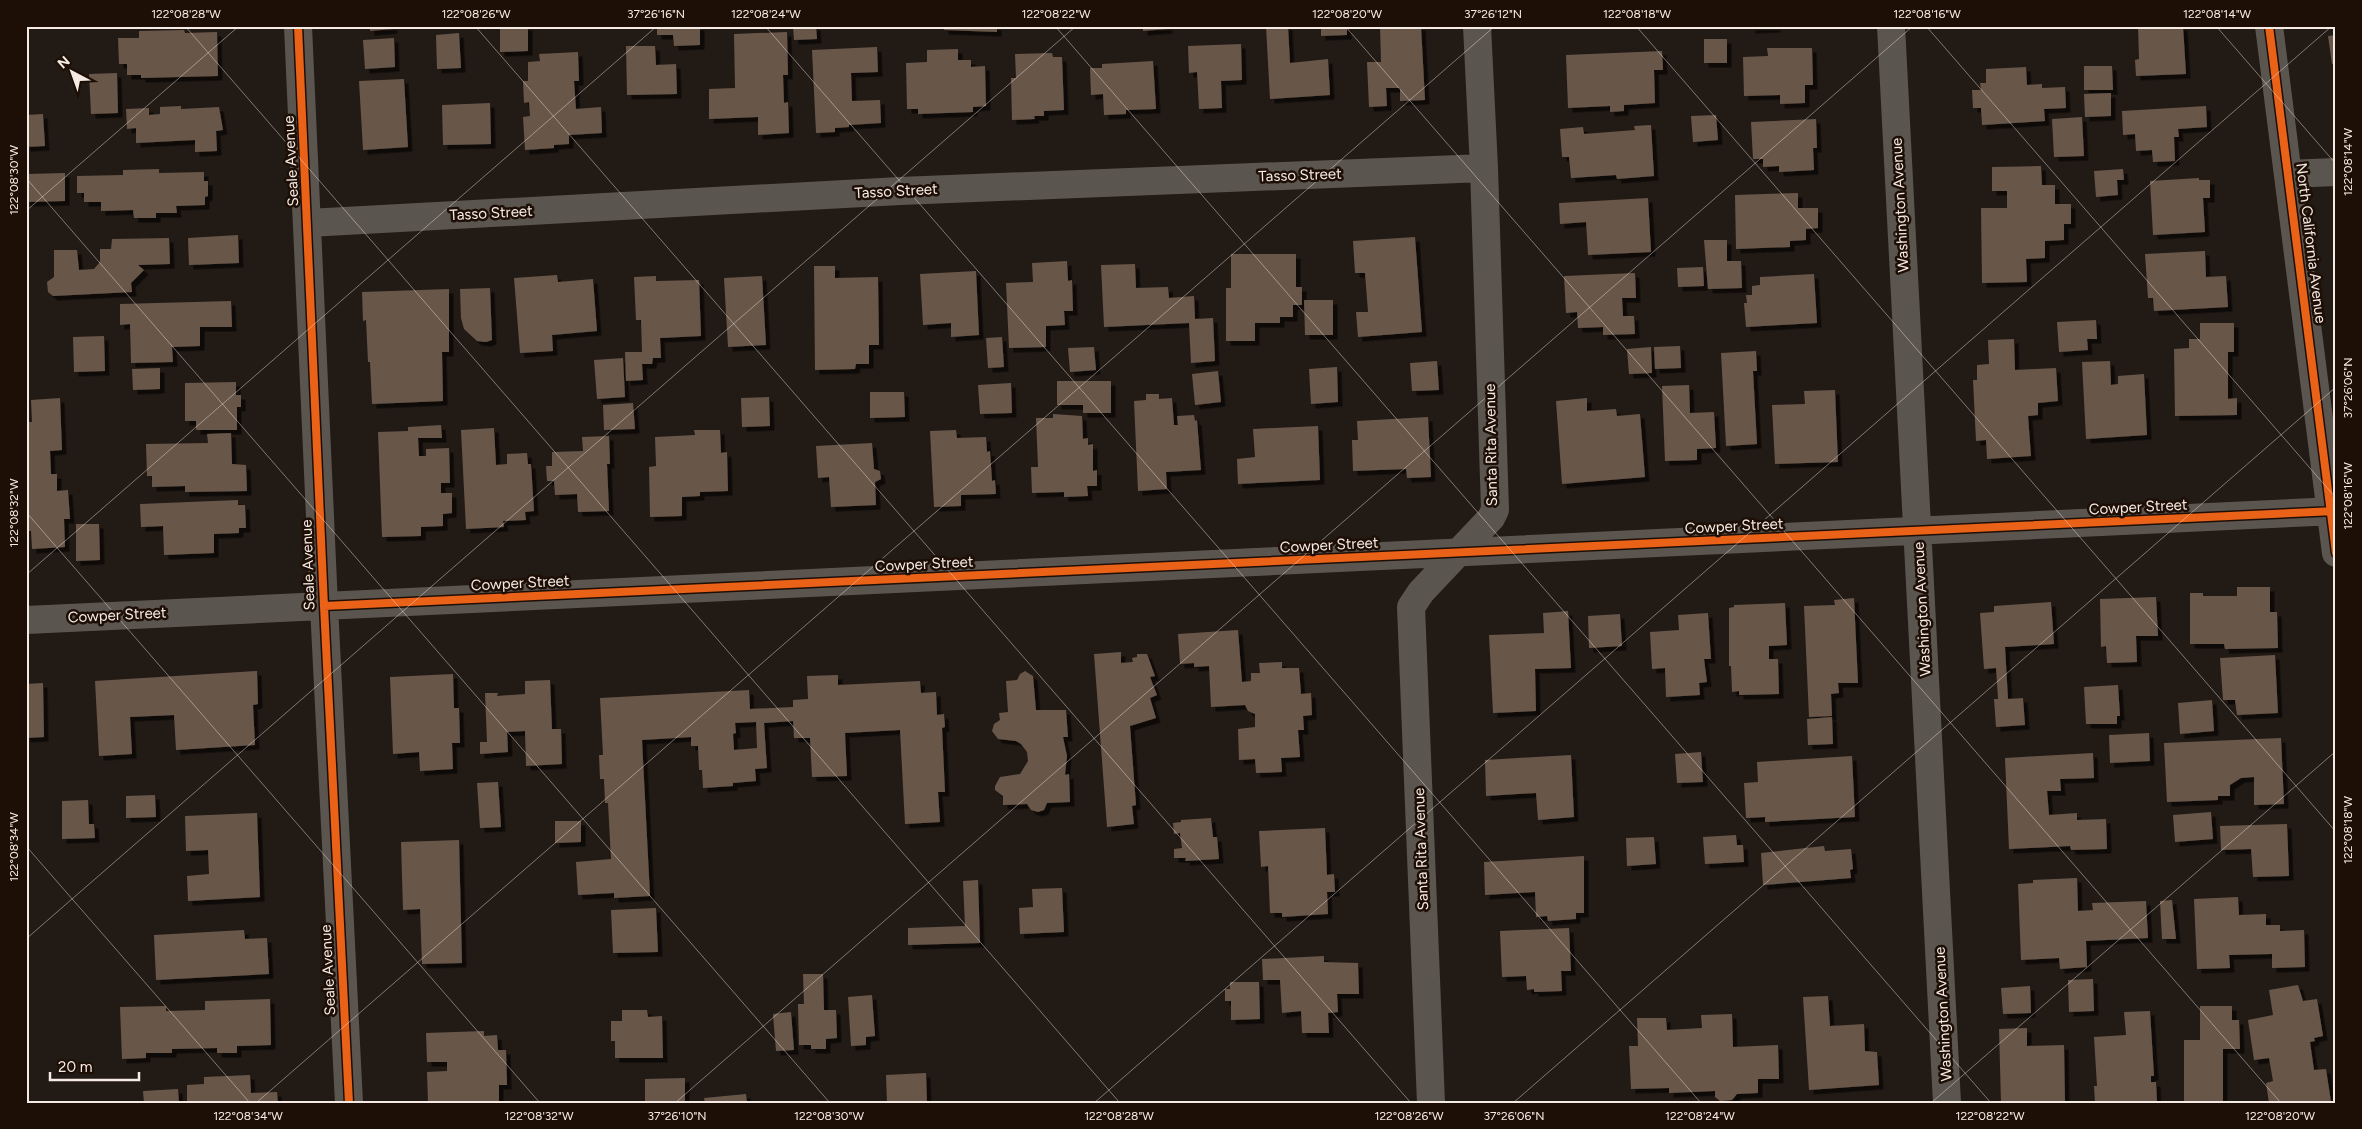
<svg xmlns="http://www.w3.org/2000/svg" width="2362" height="1129" font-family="Figtree,sans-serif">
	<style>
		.building { fill: #68564a; fill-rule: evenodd; filter: url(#shadow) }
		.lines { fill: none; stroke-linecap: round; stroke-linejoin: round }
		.minor { stroke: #5b5550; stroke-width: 28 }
		.cycleway-casing { stroke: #1e0f06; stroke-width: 11 }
		.cycleway { stroke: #ea6118; stroke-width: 8 }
		.ticks { fill: none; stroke: #f6ebe4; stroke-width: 1; stroke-opacity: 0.45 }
		.labels { text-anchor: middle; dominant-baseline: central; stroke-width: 5; stroke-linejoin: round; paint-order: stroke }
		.street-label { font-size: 15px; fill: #f6ebe4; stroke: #1e0f06 }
		.neatline { fill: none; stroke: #f6ebe4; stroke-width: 2 }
		.ticks-label { font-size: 12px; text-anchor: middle; fill: #f6ebe4 }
	</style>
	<defs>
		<filter id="shadow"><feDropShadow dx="4.5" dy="4.5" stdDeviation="0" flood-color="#0009"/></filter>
	</defs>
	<rect width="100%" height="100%" fill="#221a15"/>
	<path class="building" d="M370,26H393V29L370,31Z
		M500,26H528V51L500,52Z
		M657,26H700V45L674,46L673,35H657Z
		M793,26H816L817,39L794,40Z
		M944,26H997V32L944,30Z
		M1143,26H1168V29L1143,31Z
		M1266,26H1288L1290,63L1328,59L1330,95L1270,99Z
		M1321,26H1347V35L1321,36Z
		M1380,26H1421L1425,100L1400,101V88H1386L1387,106L1369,107L1367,62H1381Z
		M1751,26H1776V28L1751,29Z
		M2138,26H2183L2186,74L2136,76L2135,60L2139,59Z
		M184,30L185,33L217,32L218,76L141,78V75H127V64H119L118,38H139V31Z
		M787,32L788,75H783L784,103L788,102L789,133L758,135V117L709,119V89L735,88L734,34Z
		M459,33L461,68L437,69L436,35Z
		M2336,35V63L2332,64L2328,36Z
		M394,38L395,67L365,69L363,40Z
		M1704,39H1727V63H1704Z
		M1241,44L1242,80L1221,81L1222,108L1199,109L1197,72L1189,73L1188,46Z
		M626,46H655L656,65L676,64L677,94L627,95Z
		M877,47L878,72L851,73L852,101L880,100L881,123L849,125V127L835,128V132L816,133L812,50Z
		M1767,48H1812L1813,85H1805V103L1780,104V95L1744,96L1743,57L1768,56Z
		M958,49V60H971V67L985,66L986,106L973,107V112L918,114V109H907L906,63L927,62V50Z
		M1662,51L1663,70H1654L1655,103L1624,105V111L1610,112V106L1568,108L1566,55Z
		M578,52L579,81H574L576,109L601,107L602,133L569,135V144L554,145V148L525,150L523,117L530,116L529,102L524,103L523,81H528V62L540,61L539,54Z
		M1052,53L1053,57H1062L1064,110L1044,111V116H1034L1035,119L1012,120L1011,78H1016L1015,54Z
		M1153,61L1156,109L1126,110V114L1104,115L1103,94L1091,95L1090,68H1102V64Z
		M2084,66H2112L2113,90H2084Z
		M2026,67L2027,85L2042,84V88L2065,87L2066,108L2044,109L2045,121L1982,125L1981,108H1973L1972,90H1981L1980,83H1986V69Z
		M117,73L118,113L91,114L89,74Z
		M404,79L408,147L363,150L359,81Z
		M2111,93V116L2085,117L2084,94Z
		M490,103L491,144L443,145L442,105Z
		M181,106V109L219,107L223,130L216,131L217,151L195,152V140L136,143V128L127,129L126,109L149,108V115L160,114V107Z
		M2206,106L2207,127L2178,129L2179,137H2174L2175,161L2153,162L2152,150L2136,151L2135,134L2123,135L2122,111Z
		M43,114L45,146L26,147V115Z
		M1716,115L1718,140L1693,142L1691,116Z
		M2082,117L2084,156L2054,157L2052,119Z
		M1816,119L1817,148H1813L1814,170L1779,172V166L1763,167V159H1753L1751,122Z
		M1651,125L1654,176L1617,179L1616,175L1571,178L1569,157H1562L1560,129L1583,127L1584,134L1635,130L1634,126Z
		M2041,166L2042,185H2055V204H2071V224H2064V240L2045,241V258L2026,259L2027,282L1982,283L1981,208H2007V191H1992V167Z
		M159,169V173L204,172V181H208V196L205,197V205L176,206L177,213H156V218H134L133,210L101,211V202H84V193H77V176L123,175V170Z
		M2123,169L2124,180H2117L2118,195L2096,197L2094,171Z
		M65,173V201L26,202V174Z
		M2199,178V180H2210V198H2203L2205,232L2153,235L2150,181Z
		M1798,193V208H1818V228L1806,229V240L1790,241V247L1736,249L1735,195Z
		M1648,198L1651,252L1588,255L1586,222L1560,224L1559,203Z
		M238,235L239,263L189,265L188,238Z
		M1415,237L1422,332L1358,337L1356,312H1368L1365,273H1355L1353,241Z
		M169,238L170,264L138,265L144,270L131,283L132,292L53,296L48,292L47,282L54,277V250H77L79,270L94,269L100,262V249H111L112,239Z
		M1704,240H1727V261H1741L1742,288L1708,289Z
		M2205,251L2206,277L2226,276L2228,307L2154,311L2153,298H2148L2145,254Z
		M1231,254H1296V287H1302V305H1293V317H1280V323H1255V341H1226V288H1231Z
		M1067,261L1068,281L1072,280L1073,311H1064L1065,325L1046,326V347L1009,348L1006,283L1033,282L1032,263Z
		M1135,264L1136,288L1168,287L1169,298L1194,296L1195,319L1213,318L1215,361L1191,363L1189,323L1104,327L1101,265Z
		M814,266H835V278L878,277L879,345H869V364H856L855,369L815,370Z
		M1703,267L1704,286L1678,287L1677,268Z
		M976,271L979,335L951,337V323L923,325L920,274Z
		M1635,273L1636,298H1622L1623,316H1634L1635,334L1603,335V327L1578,328L1577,312L1566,313L1564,276Z
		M1814,274L1817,323L1746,327L1744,303H1747L1746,295H1752V286L1760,285V277Z
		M557,275L558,282L593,279L597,331L552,335L553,351L520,353L514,278Z
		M656,276V281L699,280L701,336L660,338L661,358H653L652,364H642L643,380L626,381L625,352H642L641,320H636L634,277Z
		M762,276L766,345L728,347L724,278Z
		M490,288L492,340L486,342L477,341L464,329L461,318L460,289Z
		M449,289V352H442L443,401L372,404L370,362H368L366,320L363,321L362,292Z
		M1304,300H1333V335H1305Z
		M231,301L232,327H200V346L172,347L173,362L131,363L130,324L120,325V304Z
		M2096,320L2097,339H2087L2088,350L2059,352L2057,322Z
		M2200,323H2234V352H2228V399L2237,398V415L2175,416L2174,349L2189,348V339H2200Z
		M104,336L105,371L74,372L73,337Z
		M1002,337L1004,367L988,368L986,338Z
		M2014,339L2015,370L2056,368L2058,401L2038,403V415L2028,416L2031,456L1987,459L1986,440L1976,441L1973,380H1977V365L1989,364L1988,340Z
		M1680,346L1681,368L1655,369L1654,347Z
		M1094,347L1096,370L1070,372L1068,348Z
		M1651,347L1652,373L1629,374L1627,349Z
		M1756,351L1757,371H1753L1757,444L1726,446L1721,353Z
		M623,358L625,397L597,399L594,360Z
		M1437,361L1439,390L1412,391L1410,363Z
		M2110,361L2111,385L2118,384V376L2144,374L2147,435L2086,439L2082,362Z
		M1337,367L1338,402L1311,404L1309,369Z
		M160,368V389L133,390L132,369Z
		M1218,371L1221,402L1195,405L1192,374Z
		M1057,381H1111V413H1083V405H1057Z
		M236,382V395H241V407H237V430H196V421H185V383Z
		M1011,383L1012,413L980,414L978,385Z
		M1689,385L1690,413L1714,412L1716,448L1697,449V460L1665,461L1662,386Z
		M1835,390L1838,462L1775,464L1772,405L1805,404L1804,391Z
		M870,392H904L905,417L870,418Z
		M1146,394H1159V399L1172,398L1174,425H1178L1177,416L1194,415L1195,421L1197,420L1201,470L1166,472L1167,489L1138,491L1134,401L1146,400Z
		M769,397L770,426L742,427L741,398Z
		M60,398L62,450L50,451L51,474H57V491L68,490L70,519H64L65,547L32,549L31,531H26V422H32L31,400Z
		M1587,398V411L1616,409L1617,416L1640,414L1645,477L1562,484L1556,401Z
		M633,403L635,429L604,430L603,405Z
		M1053,414L1082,416L1083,439L1088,438V445L1093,444V471L1097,470V486H1087L1088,496L1064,497V492L1032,493L1031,467H1038L1036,418H1053Z
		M1428,417L1431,477L1407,478L1406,469L1353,471L1352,440H1358L1357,421Z
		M441,425L442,438H418L419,456H426V449L449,448L450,483H441V493H452V513L443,514V526L421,527V536L382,537L378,432L408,431V427Z
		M1318,426L1320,480L1238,484L1237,459L1255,457L1253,429Z
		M494,428L496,465L507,464V454L527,453L528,464H531L534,511L525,512L526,520L503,521L504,527L466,529L461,430Z
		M694,430H720L721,453L727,452L728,491L700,492V496L682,497V516L650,517L649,467L656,466L655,437L695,435Z
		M956,430L957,438L986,437L987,452L990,451L992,481L995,480L996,494L961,495V506L934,507L930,431Z
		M231,433L232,464L246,465L247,491L185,492V486L152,487V476H147L146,444L208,443L207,434Z
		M609,436L610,464H607L609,511L578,512L577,494L555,495L554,481H547L546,466H552V452L583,451L582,437Z
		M872,443L874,469L880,471L881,479L875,482L876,505L831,507L829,477L818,478L816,446Z
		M238,500V505H245L246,528H239V533L214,534V553L164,555L163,526L141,527L140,504Z
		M76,524H99L100,560L76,561Z
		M2237,587H2270V612H2277L2278,648L2225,649L2224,644H2190V593H2203V596H2237Z
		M2156,597L2158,636H2136L2137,662L2107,663L2106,646L2101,647L2100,599Z
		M1854,598L1858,683H1838L1839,693L1831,694L1832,716L1809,717L1804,606L1835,605L1834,600Z
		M2051,602L2054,644L2005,647L2008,699L2023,698L2025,725L1996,727L1994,699H1998L1996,668L1984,669L1980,613L1994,612V606Z
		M1785,603L1787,645L1769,646V659H1778L1779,694L1739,695V691L1732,692L1731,666H1729V608L1734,607V605Z
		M1568,611L1571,668L1535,669L1536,711L1493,713L1489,635L1544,633L1543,613Z
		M1708,613L1711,659H1704L1707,682L1699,683L1700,695L1666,697L1665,668L1652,669L1650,632L1679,630L1678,615Z
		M1620,614L1622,646L1589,648L1588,616Z
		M1238,630L1242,682L1251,681V673H1260L1259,663L1282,662V668H1299L1301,694L1311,693L1312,715L1303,716L1304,730H1298L1300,757L1281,758L1282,772L1256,773L1255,759L1239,760L1238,729L1255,727V714L1248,711L1245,705L1211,707L1209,666L1194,667V663L1180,664L1178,634Z
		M1121,652V663L1133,662L1132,658L1137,657V654H1147L1155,676L1150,677L1157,695L1150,698L1156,718L1130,726L1136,805L1132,806L1134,824L1107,827L1094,654Z
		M2275,655L2278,713L2237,715L2235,700H2223L2220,658Z
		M257,671L258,704L253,705L255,745L176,750L174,715L130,717L132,754L99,756L95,681Z
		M1025,671L1033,676L1036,710H1066L1068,737H1063L1067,756L1065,775L1069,774L1070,802L1047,803L1044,810L1038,812L1031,810L1027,804L1003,805V796L995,790V786L1000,777L1020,774L1028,761L1027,752L1021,744L1016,741L998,739L992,731L994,724L1000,720L999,713L1008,712L1006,681L1017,680L1020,674Z
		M453,674L454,708H459L460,743H452L453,769L420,771L419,752L393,754L390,677Z
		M838,675V685L920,681L921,693L936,692L937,715L944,714L945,727L942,728L945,792H938L940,822L905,824L900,730L845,733L847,776L812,777L810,738H794L793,721L764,723L767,768L755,769L756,781L733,783V786L703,788L702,770H699L698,746H691V737L642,740L650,896L614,898V893L578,895L576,862L611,859L608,803H605L604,779H600L599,755H603L600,698L749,690L750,709L793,707V700L808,699L807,676ZM756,722L757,748L734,750L733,734L736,733L735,723Z
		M550,680L552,729H561L562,764L526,766L525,731L507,732L508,752L480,754V742H487L485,693H498L497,696L525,694V681Z
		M43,683L44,737L26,738V684Z
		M2118,685L2120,716H2117V724H2086L2084,687Z
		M2212,700L2214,731L2180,734L2178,703Z
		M1832,717L1833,744L1808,745L1807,719Z
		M2149,733L2150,761L2110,763L2109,735Z
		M2281,738L2284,804L2254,805V777L2241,778L2230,785V796H2218V800L2167,802L2164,743Z
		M1701,752L1703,782L1677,783L1675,754Z
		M2093,753L2094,778L2060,779L2061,791H2047L2049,815L2077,813V820L2106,819L2107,849L2071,850L2070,846L2009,849L2005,758Z
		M1571,755L1574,817L1538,820L1536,793L1486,796L1485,760Z
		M1852,756L1855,817L1765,822V817L1746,818L1744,783L1758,782L1757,762Z
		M498,782L501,827L480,828L477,783Z
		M155,795L156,817L126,818V796Z
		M88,800L89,824H94L95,838L62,839V801Z
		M2211,812L2213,839L2175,842L2173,815Z
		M257,813L260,897L188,901L187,876L209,874L208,850L186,851L185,816Z
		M1211,818L1213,837H1217L1219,859L1185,861L1186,858H1174V849L1182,848L1180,833L1174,834L1173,823L1181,822V820Z
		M555,821H581V842L555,843Z
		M2287,824L2289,876L2253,877L2251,849L2221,850L2220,826Z
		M1325,828L1327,875L1334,874L1335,892H1327L1328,914L1282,917V913H1270L1268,866L1261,867L1259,831Z
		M1736,835L1737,845H1743L1744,862L1705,864L1703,837Z
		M1654,837L1656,864L1627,866L1626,838Z
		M459,840L462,963L422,964L420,909L403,910L401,842Z
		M1824,846L1825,851L1851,849L1853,869L1850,870L1851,878L1763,885L1761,853Z
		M1584,856V913H1576V919L1548,921L1547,916L1536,917L1535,892L1485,895L1484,862Z
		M2077,878L2078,911L2093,910L2092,903L2146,901L2148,938L2086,941L2087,967L2060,969L2059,958L2021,960L2018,884L2033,883V880Z
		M978,880L980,943L908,945V928L965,926L963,881Z
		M1062,888L1064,932L1020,934L1019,908L1033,907L1032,889Z
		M2238,897L2239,915L2266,914V925H2280V931L2304,930L2305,967L2272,968V954L2229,955L2230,968L2197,969L2194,899Z
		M2172,900L2176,939H2162L2160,901Z
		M656,908L658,952L613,953L611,910Z
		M1569,928L1571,971H1561L1562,991L1534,992V989L1527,990L1526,976L1502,977L1500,931Z
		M244,930L245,939L267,938L269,974L156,980L154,935Z
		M1324,956V962L1358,963L1359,994H1337L1338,1012L1328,1013L1329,1033H1302L1301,1011L1282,1013L1280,980H1263L1262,959Z
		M803,974H823L824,1010H836L837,1038L826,1039V1049H811V1045H799L798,1004H804Z
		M2093,979L2094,1011L2069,1012L2068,980Z
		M1230,982H1259L1260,1019L1231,1020V1001H1225V989H1230Z
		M2298,985L2303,1001L2317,999L2323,1036L2314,1038L2315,1041L2310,1042L2314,1070L2326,1069L2331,1102L2269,1103L2266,1083L2273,1081L2269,1058L2254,1060L2248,1020L2273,1015L2269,990Z
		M2030,986L2031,1013L2003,1014L2001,988Z
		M872,995L875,1036L866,1037V1045L851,1046L848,997Z
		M1828,996L1830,1026L1864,1024L1865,1051L1877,1052L1879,1085L1809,1090L1803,997Z
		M270,999L271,1045L237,1046V1053H217V1048L172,1049V1053H146V1058L122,1059L120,1007L166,1006V1011L205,1010V1001Z
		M2200,1006H2232V1020H2239L2240,1049H2223V1101L2184,1102V1040H2200Z
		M622,1010H647L648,1017L662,1016L663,1058H615V1041H611V1021H622Z
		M2150,1011L2154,1076H2151V1082H2156L2157,1102L2095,1103L2094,1086H2097L2094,1037L2126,1035L2124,1012Z
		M791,1012L794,1050L776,1051L773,1014Z
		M1732,1014L1733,1047L1778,1045L1779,1079H1758V1093L1737,1094L1732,1100L1720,1101L1715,1097V1091L1669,1093V1088L1631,1089L1629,1046H1638L1637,1018H1666L1667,1030L1702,1028L1701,1015Z
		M2027,1028V1046L2064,1045L2065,1103H2001L1999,1029Z
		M484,1031V1036L497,1035L498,1050H506L507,1085H499V1103H428L427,1072L447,1071V1062H427L426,1033Z
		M926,1073L927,1103H887L886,1075Z
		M250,1075L251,1093L277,1092L278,1103H187V1085L204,1084V1077Z
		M685,1078V1103H645V1079Z
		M178,1089L179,1103H144L143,1091Z
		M746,1094L747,1103H705L704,1098Z"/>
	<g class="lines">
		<path class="minor" d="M298,26L324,606L349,1103
			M1891,26L1947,1103
			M2269,26L2336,553
			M2288,174L2336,172
			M308,223L900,191L1484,168
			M26,620L2336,511
			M1431,1103L1411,607L1421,592L1491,518L1495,510L1484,168L1477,26"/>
		<g class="cycleway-casing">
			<path id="cycleway" d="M298,26L324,606L349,1103
				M2269,26L2336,553
				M324,606L2336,511"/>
		</g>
		<use href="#cycleway" class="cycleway"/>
	</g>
	<path class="ticks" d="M185,26L1120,1103M475,26L1411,1103M765,26L1701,1103M1055,26L1991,1103M1345,26L2281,1103M1636,26L2336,832M1926,26L2336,498M2216,26L2336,164M26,178L830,1103M26,211L239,26M26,512L540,1103M26,575L657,26M26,846L250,1103M26,939L1076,26M256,1103L1495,26M675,1103L1913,26M1094,1103L2332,26M1513,1103L2336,387M1931,1103L2336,751"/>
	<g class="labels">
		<g class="street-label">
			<text transform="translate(291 161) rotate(-93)">Seale Avenue</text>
			<text transform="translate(1300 175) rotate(-2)">Tasso Street</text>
			<text transform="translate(896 191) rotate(-3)">Tasso Street</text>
			<text transform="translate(1900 205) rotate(-93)">Washington Avenue</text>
			<text transform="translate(491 213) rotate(-3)">Tasso Street</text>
			<text transform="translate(2311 243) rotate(83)">North California Avenue</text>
			<text transform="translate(1491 445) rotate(-91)">Santa Rita Avenue</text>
			<text transform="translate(2138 507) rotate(-3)">Cowper Street</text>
			<text transform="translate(1734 526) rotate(-3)">Cowper Street</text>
			<text transform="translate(1329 545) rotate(-3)">Cowper Street</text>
			<text transform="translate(924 564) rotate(-3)">Cowper Street</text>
			<text transform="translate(308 565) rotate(-92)">Seale Avenue</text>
			<text transform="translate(520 583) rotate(-3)">Cowper Street</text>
			<text transform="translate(1922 609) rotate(-93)">Washington Avenue</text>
			<text transform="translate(117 615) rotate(-3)">Cowper Street</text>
			<text transform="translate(1421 849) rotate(-92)">Santa Rita Avenue</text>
			<text transform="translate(328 970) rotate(-93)">Seale Avenue</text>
			<text transform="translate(1943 1014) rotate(-93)">Washington Avenue</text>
		</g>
	</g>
	<rect width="2362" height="1129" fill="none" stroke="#1e0f06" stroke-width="55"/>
	<g transform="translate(72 72) rotate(319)" stroke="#1e0f06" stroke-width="4" paint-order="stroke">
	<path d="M0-4L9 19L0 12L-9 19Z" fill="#f6ebe4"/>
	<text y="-8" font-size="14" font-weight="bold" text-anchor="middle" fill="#f6ebe4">N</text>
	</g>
	<path d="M50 1072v8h89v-8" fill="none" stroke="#f6ebe4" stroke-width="2.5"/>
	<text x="58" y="1072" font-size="15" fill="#f6ebe4" stroke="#1e0f06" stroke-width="4" paint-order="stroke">20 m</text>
	<rect x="28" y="28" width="2306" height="1074" class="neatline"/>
	<g class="ticks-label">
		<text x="186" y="18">122°08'28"W</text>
		<text x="476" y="18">122°08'26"W</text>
		<text x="656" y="18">37°26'16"N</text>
		<text x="766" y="18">122°08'24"W</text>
		<text x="1056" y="18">122°08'22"W</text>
		<text x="1347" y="18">122°08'20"W</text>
		<text x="1493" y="18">37°26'12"N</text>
		<text x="1637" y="18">122°08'18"W</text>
		<text x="1927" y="18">122°08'16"W</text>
		<text x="2217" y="18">122°08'14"W</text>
		<text transform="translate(2348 162) rotate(-90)" y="4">122°08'14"W</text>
		<text transform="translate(14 180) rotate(-90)" y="4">122°08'30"W</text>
		<text transform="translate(2348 388) rotate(-90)" y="4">37°26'06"N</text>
		<text transform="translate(2348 496) rotate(-90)" y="4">122°08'16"W</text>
		<text transform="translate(14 513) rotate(-90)" y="4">122°08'32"W</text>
		<text transform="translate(2348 830) rotate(-90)" y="4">122°08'18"W</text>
		<text transform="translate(14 847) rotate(-90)" y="4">122°08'34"W</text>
		<text x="248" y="1120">122°08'34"W</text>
		<text x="539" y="1120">122°08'32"W</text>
		<text x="677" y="1120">37°26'10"N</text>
		<text x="829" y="1120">122°08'30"W</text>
		<text x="1119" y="1120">122°08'28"W</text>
		<text x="1409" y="1120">122°08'26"W</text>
		<text x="1514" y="1120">37°26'06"N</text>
		<text x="1700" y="1120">122°08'24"W</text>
		<text x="1990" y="1120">122°08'22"W</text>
		<text x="2280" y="1120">122°08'20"W</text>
	</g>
</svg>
